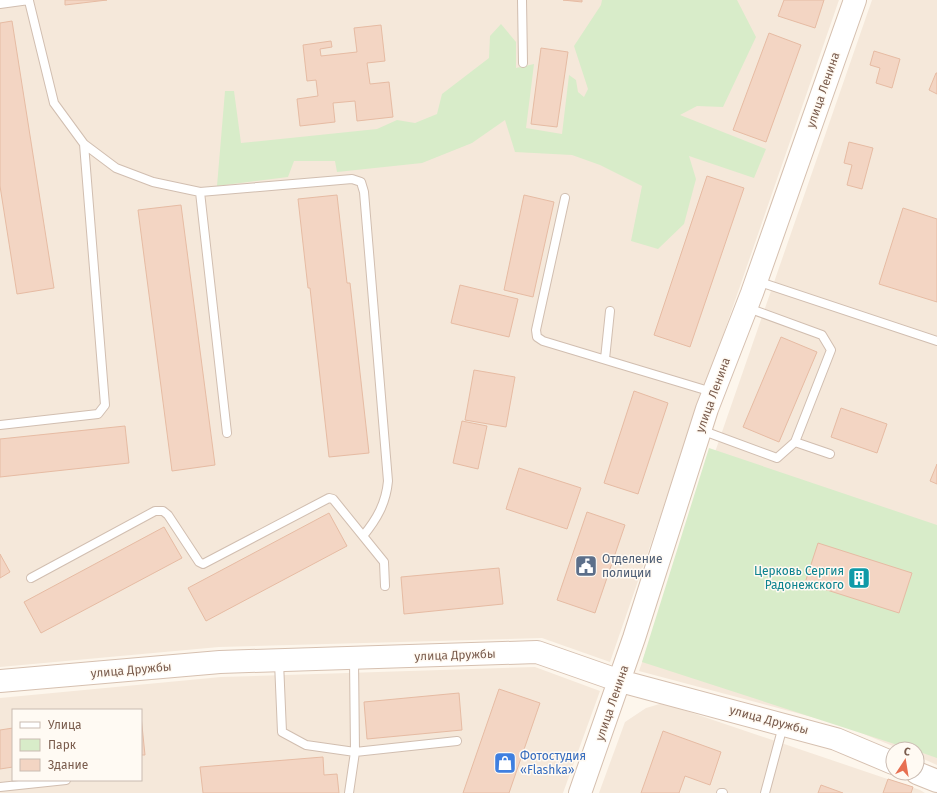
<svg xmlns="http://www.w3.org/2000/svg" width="937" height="793" font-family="'Fira Sans',sans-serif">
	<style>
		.residential { fill: #f5e8da; fill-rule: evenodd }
		.green { fill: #d8ecc9 }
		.building { fill: #f3d5c3; stroke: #e6bba3 }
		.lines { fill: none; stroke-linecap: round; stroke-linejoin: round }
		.lane-casing { stroke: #d1beb0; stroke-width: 10 }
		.secondary-casing { stroke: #d6c0b0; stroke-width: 24 }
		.lane { stroke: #fff; stroke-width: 8 }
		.secondary { stroke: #fff; stroke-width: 22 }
		.labels { text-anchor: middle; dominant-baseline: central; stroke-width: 3; stroke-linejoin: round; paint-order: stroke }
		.street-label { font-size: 12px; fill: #7a5c4d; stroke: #fffaf3 }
		.service-label { font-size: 12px; fill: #4e5e75; stroke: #fffaf3; text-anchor: start }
		.culture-label { font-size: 12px; fill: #0d838f; stroke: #fffaf3; text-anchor: end }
		.shop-label { font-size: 12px; fill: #366cbe; stroke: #fffaf3; text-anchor: start }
	</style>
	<rect width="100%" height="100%" fill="#fdf6ec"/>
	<path class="residential" d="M0,0H839L610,662L542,638L219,647L0,667Z
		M872,0H937V765L917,756V749H900L842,725L639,671Z
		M535,667L600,691L563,793H0V698L221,677ZM13,710H141V780H13Z
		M663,703L920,790L925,793H599L625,722L646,708Z"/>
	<path class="green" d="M602,0H737L756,37L723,107L697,106L680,115L766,149L754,178L689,156L696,179L684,224L658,249L631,241L642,186L600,165L572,155L515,152L505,120L472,143L422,163L337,172L335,161H294L288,177L217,186L225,91H234L241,143L377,129L397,120L415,123L437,114L442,94L489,58L490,36L501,24L516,42V68L534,64L526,128L562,134L569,75L576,80L578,92L584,97L588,89L574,46L601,5Z
		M709,448L937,525V758L917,751V749H910L642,662Z"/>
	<path class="building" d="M65,0H107L65,5Z
		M563,0H582V2Z
		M784,0H824L815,28L778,16Z
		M12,21L54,288L17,294L0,186V23Z
		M381,25L385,61L367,63L370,84L389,82L393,117L357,121L355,101L333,103L335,122L300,126L297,99L318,96L316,80L307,81L303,45L331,41L332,47L320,49L321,56L357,52L354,28Z
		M769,33L801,45L766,142L733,130Z
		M541,48L568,52L557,127L531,124Z
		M874,51L900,59L892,88L876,83L880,68L870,65Z
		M936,73H937V94L929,90Z
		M849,142L873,148L862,189L847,185L852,165L844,163Z
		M707,176L744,188L690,347L654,335Z
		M337,195L347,283H350L369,453L329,457L310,288H308L298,199Z
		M524,195L554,202L533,297L504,290Z
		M181,205L215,465L172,471L138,210Z
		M903,208L937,219V302L879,284Z
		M460,285L518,299L509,337L451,323Z
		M781,337L817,352L779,442L743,427Z
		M474,370L515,377L506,427L465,420Z
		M634,391L668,403L638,494L604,483Z
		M841,408L887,424L877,453L831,437Z
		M462,421L487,426L478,469L453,463Z
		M125,426L129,463L0,477V439Z
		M937,464V484L930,481Z
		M519,468L581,488L567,529L506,509Z
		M587,512L625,525L595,613L557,600Z
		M329,513L347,546L206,621L188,588Z
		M164,527L182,558L41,633L24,602Z
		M818,543L912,573L899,613L805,583Z
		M0,554L10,572L0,578Z
		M499,568L503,604L404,614L401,577Z
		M499,689L540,703L509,793H463Z
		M459,693L462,730L367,739L364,702Z
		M141,716L145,755H141Z
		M13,728V767L0,769V730Z
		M663,731L721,752L710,785L685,776L679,793H641Z
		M323,757L324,775L337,774L339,793H203L200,767Z
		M888,779L913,787L911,793H883Z
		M821,785L843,793H818Z"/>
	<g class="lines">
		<g class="lane-casing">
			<path id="lane" d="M522,0L523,63
				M0,4L29,0
				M84,144L116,168L153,182L200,192L352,179L361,182L364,192L388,481C386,503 377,519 363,536
				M200,192L227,433
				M565,198L536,330L537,337L543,341L712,392
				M757,281L937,341
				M605,359L610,311
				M0,425L98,414L105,405L84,144L54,103L29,1
				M701,430L777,458L795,442L831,350L822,335L748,308
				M795,442L830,454
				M31,578L155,511H163L168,515L199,562L203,564L329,498L333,499L384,562L385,586
				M279,662L282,732L306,745L355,752L457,741
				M0,787L66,780
				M349,793L355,752L354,659
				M721,793H723
				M765,793L783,726"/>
		</g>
		<g class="secondary-casing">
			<path id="secondary" d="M0,681L220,662L537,652L620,681L836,739L893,763
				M917,773L937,781
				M580,793L634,638L707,409L752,293L855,0"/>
		</g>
		<use href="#lane" class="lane"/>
		<use href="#secondary" class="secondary"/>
	</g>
	<defs>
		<g id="civic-square" transform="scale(1.15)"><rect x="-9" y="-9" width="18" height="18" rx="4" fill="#5c6f8a" stroke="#fffaf3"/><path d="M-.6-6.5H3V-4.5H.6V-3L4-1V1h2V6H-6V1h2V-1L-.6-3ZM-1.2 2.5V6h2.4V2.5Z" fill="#fff"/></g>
		<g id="building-square" transform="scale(1.15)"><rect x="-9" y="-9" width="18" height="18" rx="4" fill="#0f9aa8" stroke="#fffaf3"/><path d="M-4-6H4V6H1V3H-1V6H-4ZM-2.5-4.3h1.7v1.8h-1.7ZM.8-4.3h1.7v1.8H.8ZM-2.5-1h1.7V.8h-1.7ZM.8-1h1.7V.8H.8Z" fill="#fff"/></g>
		<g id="shop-square" transform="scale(1.15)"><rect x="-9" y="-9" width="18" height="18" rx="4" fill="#3f7fe0" stroke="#fffaf3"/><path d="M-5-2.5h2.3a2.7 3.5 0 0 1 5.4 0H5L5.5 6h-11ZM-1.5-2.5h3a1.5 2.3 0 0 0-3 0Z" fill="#fff"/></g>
	</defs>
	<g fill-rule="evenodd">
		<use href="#civic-square" x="586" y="566"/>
		<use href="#building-square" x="859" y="578"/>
		<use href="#shop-square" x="505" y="763"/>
	</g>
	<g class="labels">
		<g class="street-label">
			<text transform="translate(823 90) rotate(-71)">улица Ленина</text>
			<text transform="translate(713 395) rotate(-70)">улица Ленина</text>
			<text transform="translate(455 655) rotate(-2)">улица Дружбы</text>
			<text transform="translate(131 670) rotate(-5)">улица Дружбы</text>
			<text transform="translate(612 703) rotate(-71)">улица Ленина</text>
			<text transform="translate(769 720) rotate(15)">улица Дружбы</text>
		</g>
		<g class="service-label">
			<text x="602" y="559">Отделение<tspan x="602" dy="14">полиции</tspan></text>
		</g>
		<g class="culture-label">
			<text x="844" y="571">Церковь Сергия<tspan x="844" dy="14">Радонежского</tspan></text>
		</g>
		<g class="shop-label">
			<text x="520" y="756">Фотостудия<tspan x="520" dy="14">«Flashka»</tspan></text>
		</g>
	</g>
	<rect x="12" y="709" width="130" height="72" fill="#fffaf3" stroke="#cabbb1"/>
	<rect x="20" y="722" width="20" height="6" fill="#ffffff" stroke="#cabbb1"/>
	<text x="48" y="729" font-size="12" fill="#7a5c4d">Улица</text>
	<rect x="20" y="739" width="20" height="12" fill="#d8ecc9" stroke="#cabbb1"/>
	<text x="48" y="749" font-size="12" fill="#7a5c4d">Парк</text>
	<rect x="20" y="759" width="20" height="12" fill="#f3d5c3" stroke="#cabbb1"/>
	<text x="48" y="769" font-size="12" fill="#7a5c4d">Здание</text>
	<g transform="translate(905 761) rotate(12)"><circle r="19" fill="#fffaf3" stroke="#cabbb1"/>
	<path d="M0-3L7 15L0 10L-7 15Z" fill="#e76f51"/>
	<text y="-6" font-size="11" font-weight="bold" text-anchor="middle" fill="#7a5c4d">С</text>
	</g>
</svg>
